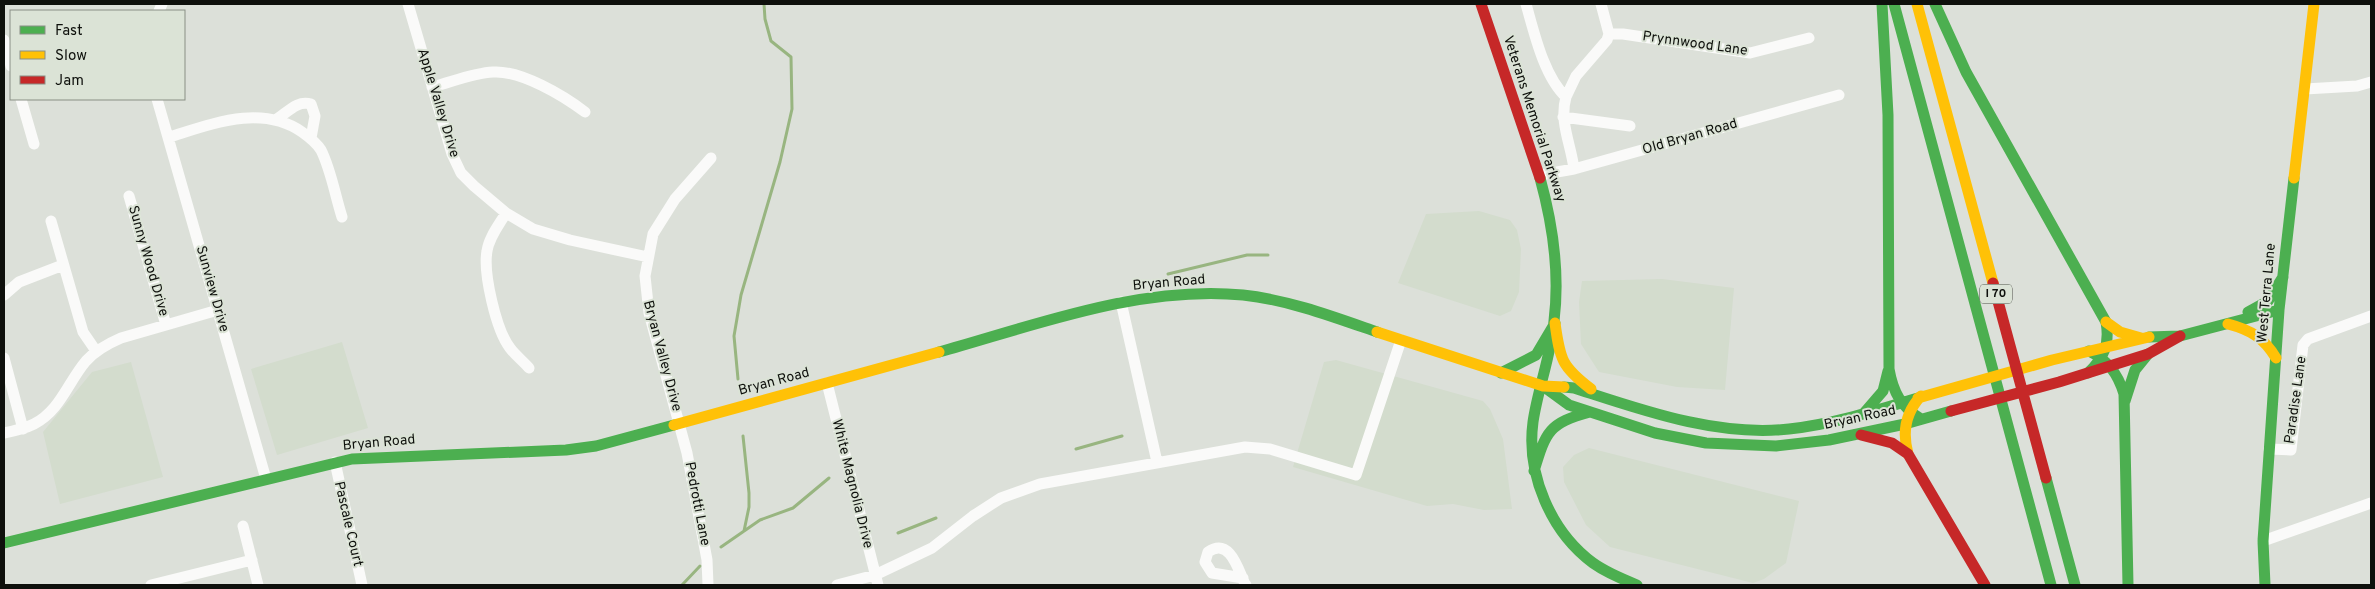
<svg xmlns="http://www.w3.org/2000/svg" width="2375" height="589" font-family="Overpass,sans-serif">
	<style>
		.built { fill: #d3dccd }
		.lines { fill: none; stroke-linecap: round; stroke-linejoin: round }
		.stream { stroke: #98b580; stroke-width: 3 }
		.street { stroke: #fafaf9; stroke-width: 11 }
		.fast { stroke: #4caf50; stroke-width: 11 }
		.slow { stroke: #ffc107; stroke-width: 11 }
		.jam { stroke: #c62828; stroke-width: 11 }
		.labels { text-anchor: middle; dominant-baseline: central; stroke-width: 4; stroke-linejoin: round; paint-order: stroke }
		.shield { fill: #dbe3d6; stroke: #4c4f49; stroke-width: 1 }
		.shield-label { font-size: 12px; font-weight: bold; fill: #0e100c }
		.street-label { font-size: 14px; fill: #0e100c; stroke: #dbe3d6 }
	</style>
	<rect width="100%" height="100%" fill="#dce0d9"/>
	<path class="built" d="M1479,211L1510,220L1517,230L1521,249L1519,292L1511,311L1500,316L1398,283L1426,214Z
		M1662,279L1734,288L1725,390L1677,387L1599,372L1581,344L1579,302L1582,281Z
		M342,342L368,428L277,455L251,369Z
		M1336,360L1483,401L1490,409L1503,439L1512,509L1484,510L1453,504L1427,506L1293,467L1324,362Z
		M131,362L163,477L60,504L43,432L92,372Z
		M1589,448L1799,501L1786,563L1764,579L1753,583L1610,547L1586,525L1564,482L1563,467L1574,455Z"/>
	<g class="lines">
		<path class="stream" d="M1168,274L1247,255H1268
			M738,379L734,336L741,295L780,162L792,109L791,57L771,41L765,19L764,4
			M743,436L749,493V507L744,531
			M1076,449L1122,436
			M898,533L936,518
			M721,547L760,520L793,508L829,478
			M682,585L700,566"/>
		<path class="street" d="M408,4L452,154L461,173L474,186L506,213L533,229L570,240L648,257
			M1526,4C1534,32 1544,77 1566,97C1559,122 1571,144 1574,169
			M159,11L162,4
			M1609,34H1623L1750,53L1809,38
			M4,40L11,66
			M432,87C452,82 473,73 493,72C521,70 564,96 585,112
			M2305,89L2357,86L2371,82
			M1566,97L1576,76L1607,40L1609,34L1601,4
			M21,99L34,144
			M157,99L266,479
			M1563,117L1630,126
			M277,119C288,112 297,100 311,104L315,116L311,138
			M169,137C212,124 261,104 302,132C309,137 316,142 321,150C331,170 335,195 342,217
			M1540,175L1574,169L1839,95
			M129,196L166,325
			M506,213C499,225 489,237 487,251C483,273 496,330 510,348C515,355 523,361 529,368
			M51,221L83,332L96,351
			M4,295L19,282L63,265
			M1121,302L1157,462
			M4,358L23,429
			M827,383L878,585
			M4,433C14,431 24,429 34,424C60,411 68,382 86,361C96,350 107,344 121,338L218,310
			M2269,449L2291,450L2303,345L2308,339L2371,316
			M335,462L362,585
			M243,526L258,585
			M2263,541L2371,503
			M1243,578L1212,573L1205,562L1208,552C1230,537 1238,569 1245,584L1246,585
			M151,585L252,560
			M708,585L707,560L687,453L649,313L645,276L653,234L675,199L711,158
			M837,585L875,575L932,548L973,516L1001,498L1040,484L1245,447L1270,449L1356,475L1401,340"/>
		<path class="fast" d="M1882,4L1888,115L1889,369C1893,392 1901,407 1921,419
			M1894,4L2051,585
			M1935,4L1966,72L2106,322C2110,344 2104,358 2088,373
			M1540,178C1553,225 1560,273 1554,321C1551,356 1538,388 1533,422C1526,474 1551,532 1593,563C1607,573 1622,579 1637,585
			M2248,312L2268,301L2283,277
			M2149,337L2180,336L2279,310
			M2089,351C2108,360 2118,374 2124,394L2128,585
			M939,352C1036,325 1141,285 1243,295C1289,300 1334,317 1377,332
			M1501,373L1536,355L1555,323
			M1543,386L1569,405L1655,433L1706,443L1776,446L1829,440L1905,424L1951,411
			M1564,387L1574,388C1642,410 1716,437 1789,429C1833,424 1875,411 1918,398
			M2125,401L2135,370L2148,354
			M1864,413L1883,391L1888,371
			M1534,471C1546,431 1549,423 1590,412
			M2046,478L2075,585
			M4,543L352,459L566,450L596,446L674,425
			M2265,585L2263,541L2279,310L2294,178"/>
		<path class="slow" d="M1917,4L1993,283
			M2294,178L2314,4
			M2106,322L2120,332L2141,338
			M1555,323C1560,360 1562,367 1591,389
			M2228,324C2251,330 2264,338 2276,358
			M1377,332L1543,386L1564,387
			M1918,398L2052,360L2149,337
			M674,425L939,352
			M1908,454C1902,432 1905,413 1921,396"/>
		<path class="jam" d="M1481,4L1540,178
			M1993,283L2046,478
			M1951,411L2059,382L2148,354L2180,336
			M1861,435L1892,443L1908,454L1985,585"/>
	</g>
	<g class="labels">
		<rect class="shield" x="1980" y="284.5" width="32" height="19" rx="4"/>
		<g class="shield-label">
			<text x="1996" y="294">I 70</text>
		</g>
		<g class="street-label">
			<text transform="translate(1695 44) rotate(8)">Prynnwood Lane</text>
			<text transform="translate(438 103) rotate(73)">Apple Valley Drive</text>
			<text transform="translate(1534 119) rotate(72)">Veterans Memorial Parkway</text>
			<text transform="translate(1690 137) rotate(-16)">Old Bryan Road</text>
			<text transform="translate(148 261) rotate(74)">Sunny Wood Drive</text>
			<text transform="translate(1169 283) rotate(-5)">Bryan Road</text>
			<text transform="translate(212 289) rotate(74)">Sunview Drive</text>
			<text transform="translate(2267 293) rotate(-85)">West Terra Lane</text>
			<text transform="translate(662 356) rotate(75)">Bryan Valley Drive</text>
			<text transform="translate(774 382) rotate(-15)">Bryan Road</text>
			<text transform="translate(2296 400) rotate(-82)">Paradise Lane</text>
			<text transform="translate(1860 418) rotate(-12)">Bryan Road</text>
			<text transform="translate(379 443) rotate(-5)">Bryan Road</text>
			<text transform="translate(852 484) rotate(76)">White Magnolia Drive</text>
			<text transform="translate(697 504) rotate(79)">Pedrotti Lane</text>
			<text transform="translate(348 524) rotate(77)">Pascale Court</text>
		</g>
	</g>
	<rect width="2375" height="589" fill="none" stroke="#0e100c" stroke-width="10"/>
	<rect x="10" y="10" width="175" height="90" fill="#dbe3d6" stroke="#898f85"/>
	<rect x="20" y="26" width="25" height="8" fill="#4caf50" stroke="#898f85"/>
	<text x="55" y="35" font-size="15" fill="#0e100c">Fast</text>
	<rect x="20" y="51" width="25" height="8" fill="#ffc107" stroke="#898f85"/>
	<text x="55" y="60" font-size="15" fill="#0e100c">Slow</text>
	<rect x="20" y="76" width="25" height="8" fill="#c62828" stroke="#898f85"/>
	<text x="55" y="85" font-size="15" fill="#0e100c">Jam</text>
</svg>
